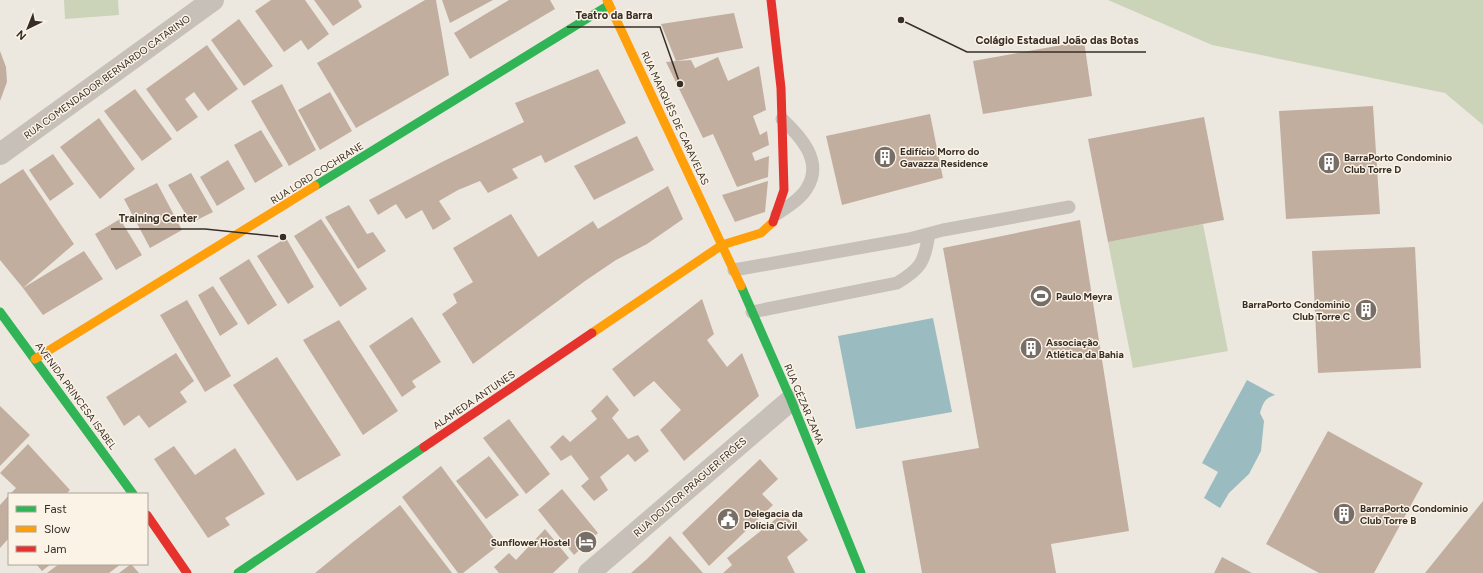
<svg xmlns="http://www.w3.org/2000/svg" width="1483" height="573" font-family="Figtree,sans-serif">
	<style>
		.green { fill: #cbd4b8 }
		.water { fill: #9abcc0 }
		.building { fill: #c2ae9f }
		.lines { fill: none; stroke-linecap: round; stroke-linejoin: round }
		.lane { stroke: #c6c0b9; stroke-width: 13 }
		.street { stroke: #c6c0b9; stroke-width: 22 }
		.fast { stroke: #30b455; stroke-width: 9 }
		.slow { stroke: #ff9f0a; stroke-width: 9 }
		.jam { stroke: #e5322d; stroke-width: 9 }
		.labels { text-anchor: middle; dominant-baseline: central; stroke-width: 3; stroke-linejoin: round; paint-order: stroke }
		.street-label { font-size: 10px; fill: #372e27; stroke: #fbf3e6 }
		.poi-label { font-size: 10px; font-weight: bold; fill: #372e27; stroke: #fbf3e6; text-anchor: start }
		.leader { fill: none; stroke: #372e27; stroke-width: 1.5 }
		.callout-dot { fill: #372e27; stroke: #fbf3e6; stroke-width: 1.5 }
		.callout-label { font-size: 11px; text-anchor: middle; font-weight: bold; fill: #372e27; stroke: #fbf3e6; stroke-width: 3; stroke-linejoin: round; paint-order: stroke }
	</style>
	<rect width="100%" height="100%" fill="#ede8df"/>
	<path class="green" d="M64,0H118L119,15L65,19Z
		M1108,0H1483V125L1445,93L1212,45Z
		M1203,224L1228,351L1133,368L1108,242Z"/>
	<path class="water" d="M933,318L952,412L856,429L838,336Z
		M1247,380L1275,395C1265,398 1263,403 1260,413L1264,421L1261,451L1249,474L1229,493L1220,508L1204,498L1218,472L1202,463Z"/>
	<path class="building" d="M271,0H305L329,34L308,50L301,40L284,52L255,11Z
		M314,0H358L362,7L333,26Z
		M425,0H436L449,75L356,128L317,63Z
		M442,0H493L450,23Z
		M509,0H550L555,9L470,59L454,33Z
		M734,13L743,48L676,61L691,60L695,68L718,57L728,81L759,66L766,110L753,116L760,135L767,131L769,145L752,153L755,161L769,156L768,177L737,187L713,134L703,138L666,62L676,61L661,24Z
		M239,19L273,66L244,86L211,40Z
		M1084,41L1092,96L983,114L973,61Z
		M207,45L238,89L208,111L194,92L185,99L198,117L177,132L146,89Z
		M0,51L6,67L7,82L0,101Z
		M598,69L626,123L545,163L541,155L512,169L518,178L488,193L480,181L458,190L439,201L451,219L433,230L422,210L406,219L396,204L378,215L369,200L442,162L524,122L515,103Z
		M282,84L316,150L289,166L251,101Z
		M135,89L172,139L142,161L104,111Z
		M330,92L352,131L320,150L298,110Z
		M1373,106L1380,214L1286,219L1279,111Z
		M930,114L943,178L842,205L826,136Z
		M1204,117L1224,220L1108,242L1088,139Z
		M99,118L135,169L100,199L60,147Z
		M261,130L283,166L255,183L234,145Z
		M637,136L654,170L594,200L574,166Z
		M53,154L74,184L50,201L29,170Z
		M228,160L245,189L217,206L200,177Z
		M23,169L74,244L23,288L0,260V184Z
		M191,173L213,212L191,223L168,185Z
		M768,181L765,212L735,222L722,195Z
		M157,183L182,230L150,248L124,199Z
		M668,186L683,219L647,244L616,260L585,281L473,364L442,314L457,303L453,294L473,282L453,248L511,214L538,257L593,221L598,229Z
		M349,205L367,234L373,232L386,251L358,269L325,217Z
		M120,219L142,255L116,270L95,234Z
		M321,219L367,289L340,307L294,236Z
		M1080,220L1129,531L1051,544L1056,573H922L902,461L979,448L943,248Z
		M286,238L314,287L288,304L257,256Z
		M1415,247L1421,368L1318,373L1312,251Z
		M84,251L103,279L43,315L23,288Z
		M249,259L277,305L248,325L219,278Z
		M213,286L238,324L220,336L198,295Z
		M702,299L714,334L707,340L727,367L742,353L759,396L684,461L660,430L681,410L654,381L634,397L612,369Z
		M187,300L231,376L205,392L160,315Z
		M412,317L441,362L412,381L416,387L402,397L369,346Z
		M339,320L398,411L363,435L303,340Z
		M176,353L194,381L180,392L187,402L149,428L139,415L124,426L106,397Z
		M277,357L341,455L297,481L233,385Z
		M607,395L619,410L612,418L628,439L638,435L649,451L635,462L628,454L600,477L608,490L594,501L581,486L589,479L571,455L561,461L550,447L563,435L570,442L597,419L591,411Z
		M0,406L30,435L0,466Z
		M509,419L550,474L526,494L483,438Z
		M1328,431L1423,483L1374,573H1319L1266,544Z
		M28,444L70,490L66,494H10L16,488L0,473Z
		M174,446L195,475L235,448L265,494L225,518L230,525L208,538L154,459Z
		M489,456L519,495L486,519L456,481Z
		M760,459L778,479L762,494L773,505L709,566L682,533Z
		M441,466L499,545L463,573H458L402,497Z
		M562,489L598,533L574,555L538,510Z
		M9,495V538L0,548V505Z
		M1483,501V573H1425Z
		M400,505L452,573H315L353,542Z
		M783,513L808,540L787,557L795,573H723L732,565L727,558Z
		M545,529L569,558L553,573H499L494,567L509,553L516,560Z
		M670,536L703,573H631L647,559Z
		M1222,557L1252,573H1214Z
		M36,564H51L42,571Z
		M59,564H121L109,573H47Z
		M131,564L139,573H119Z"/>
	<g class="lines">
		<path class="lane" d="M777,214C787,207 801,199 807,188C824,161 800,136 782,119
			M734,270L909,239L943,230L1069,207
			M752,312L897,283C922,268 924,262 929,234"/>
		<path class="street" d="M0,154L213,0
			M589,573L791,400"/>
		<path class="fast" d="M315,186L609,5
			M741,286L791,400L861,573
			M0,312L133,494
			M238,573L424,447"/>
		<path class="slow" d="M607,0L741,286
			M592,333L722,245L761,233L773,222
			M35,359L315,186"/>
		<path class="jam" d="M771,0L781,88L784,190L773,222
			M424,447L592,333
			M147,515L187,573"/>
	</g>
	<defs>
		<g id="building-disc" transform="scale(1.15)"><circle r="9.5" fill="#776f67" stroke="#fbf3e6"/><path d="M-4-6H4V6H1V3H-1V6H-4ZM-2.5-4.3h1.7v1.8h-1.7ZM.8-4.3h1.7v1.8H.8ZM-2.5-1h1.7V.8h-1.7ZM.8-1h1.7V.8H.8Z" fill="#fff"/></g>
		<g id="stadium-disc" transform="scale(1.15)"><circle r="9.5" fill="#776f67" stroke="#fbf3e6"/><path d="M0-5a6.5 5 0 1 0 0 10a6.5 5 0 1 0 0-10ZM-3.5-1.8h7v3.6h-7Z" fill="#fff"/></g>
		<g id="civic-disc" transform="scale(1.15)"><circle r="9.5" fill="#776f67" stroke="#fbf3e6"/><path d="M-.6-6.5H3V-4.5H.6V-3L4-1V1h2V6H-6V1h2V-1L-.6-3ZM-1.2 2.5V6h2.4V2.5Z" fill="#fff"/></g>
		<g id="hotel-disc" transform="scale(1.15)"><circle r="9.5" fill="#776f67" stroke="#fbf3e6"/><path d="M-6-4.5h1.5V1H6V5H4.5V3h-9V5H-6ZM-4 0a1.8 1.8 0 1 1 3.6 0ZM.5 0V-2.5h3Q6-2.5 6 0Z" fill="#fff"/></g>
	</defs>
	<g fill-rule="evenodd">
		<use href="#building-disc" x="885" y="157"/>
		<use href="#building-disc" x="1329" y="163"/>
		<use href="#stadium-disc" x="1041" y="296"/>
		<use href="#building-disc" x="1366" y="310"/>
		<use href="#building-disc" x="1031" y="348"/>
		<use href="#building-disc" x="1344" y="514"/>
		<use href="#civic-disc" x="728" y="519"/>
		<use href="#hotel-disc" x="586" y="542"/>
	</g>
	<g class="labels">
		<g class="street-label">
			<text transform="translate(107 77) rotate(-36)">RUA COMENDADOR BERNARDO CATARINO</text>
			<text transform="translate(675 118) rotate(65)">RUA MARQUÊS DE CARAVELAS</text>
			<text transform="translate(317 173) rotate(-32)">RUA LORD COCHRANE</text>
			<text transform="translate(76 396) rotate(54)">AVENIDA PRINCESA ISABEL</text>
			<text transform="translate(474 400) rotate(-34)">ALAMEDA ANTUNES</text>
			<text transform="translate(804 404) rotate(67)">RUA CÉZAR ZAMA</text>
			<text transform="translate(690 487) rotate(-41)">RUA DOUTOR PRAGUER FRÓES</text>
		</g>
		<g class="poi-label">
			<text x="900" y="151">Edifício Morro do<tspan x="900" dy="12">Gavazza Residence</tspan></text>
			<text x="1344" y="157">BarraPorto Condominio<tspan x="1344" dy="12">Club Torre D</tspan></text>
			<text x="1056" y="296">Paulo Meyra</text>
			<text x="1350" y="304" text-anchor="end">BarraPorto Condominio<tspan x="1350" dy="12">Club Torre C</tspan></text>
			<text x="1046" y="342">Associação<tspan x="1046" dy="12">Atlética da Bahia</tspan></text>
			<text x="1360" y="508">BarraPorto Condominio<tspan x="1360" dy="12">Club Torre B</tspan></text>
			<text x="744" y="513">Delegacia da<tspan x="744" dy="12">Polícia Civil</tspan></text>
			<text x="570" y="542" text-anchor="end">Sunflower Hostel</text>
		</g>
	</g>
	<path class="leader" d="M680 84L660 27H567M901 20L967 52H1146M283 237L205 229H111"/>
	<g class="callout-dot">
		<circle cx="680" cy="84" r="4"/>
		<circle cx="901" cy="20" r="4"/>
		<circle cx="283" cy="237" r="4"/>
	</g>
	<g class="callout-label">
		<text x="614" y="19">Teatro da Barra</text>
		<text x="1057" y="44">Colágio Estadual João das Botas</text>
		<text x="158" y="222">Training Center</text>
	</g>
	<rect x="8" y="493" width="140" height="72" fill="#fbf3e6" stroke="#ada49a"/>
	<rect x="16" y="506" width="20" height="6" fill="#30b455" stroke="#ada49a"/>
	<text x="44" y="513" font-size="12" fill="#372e27">Fast</text>
	<rect x="16" y="526" width="20" height="6" fill="#ff9f0a" stroke="#ada49a"/>
	<text x="44" y="533" font-size="12" fill="#372e27">Slow</text>
	<rect x="16" y="546" width="20" height="6" fill="#e5322d" stroke="#ada49a"/>
	<text x="44" y="553" font-size="12" fill="#372e27">Jam</text>
	<g transform="translate(28 28) rotate(223)" stroke="#fbf3e6" stroke-width="3" paint-order="stroke">
	<path d="M0-3L7 15L0 10L-7 15Z" fill="#372e27"/>
	<text y="-6" font-size="11" font-weight="bold" text-anchor="middle" fill="#372e27">N</text>
	</g>
</svg>
